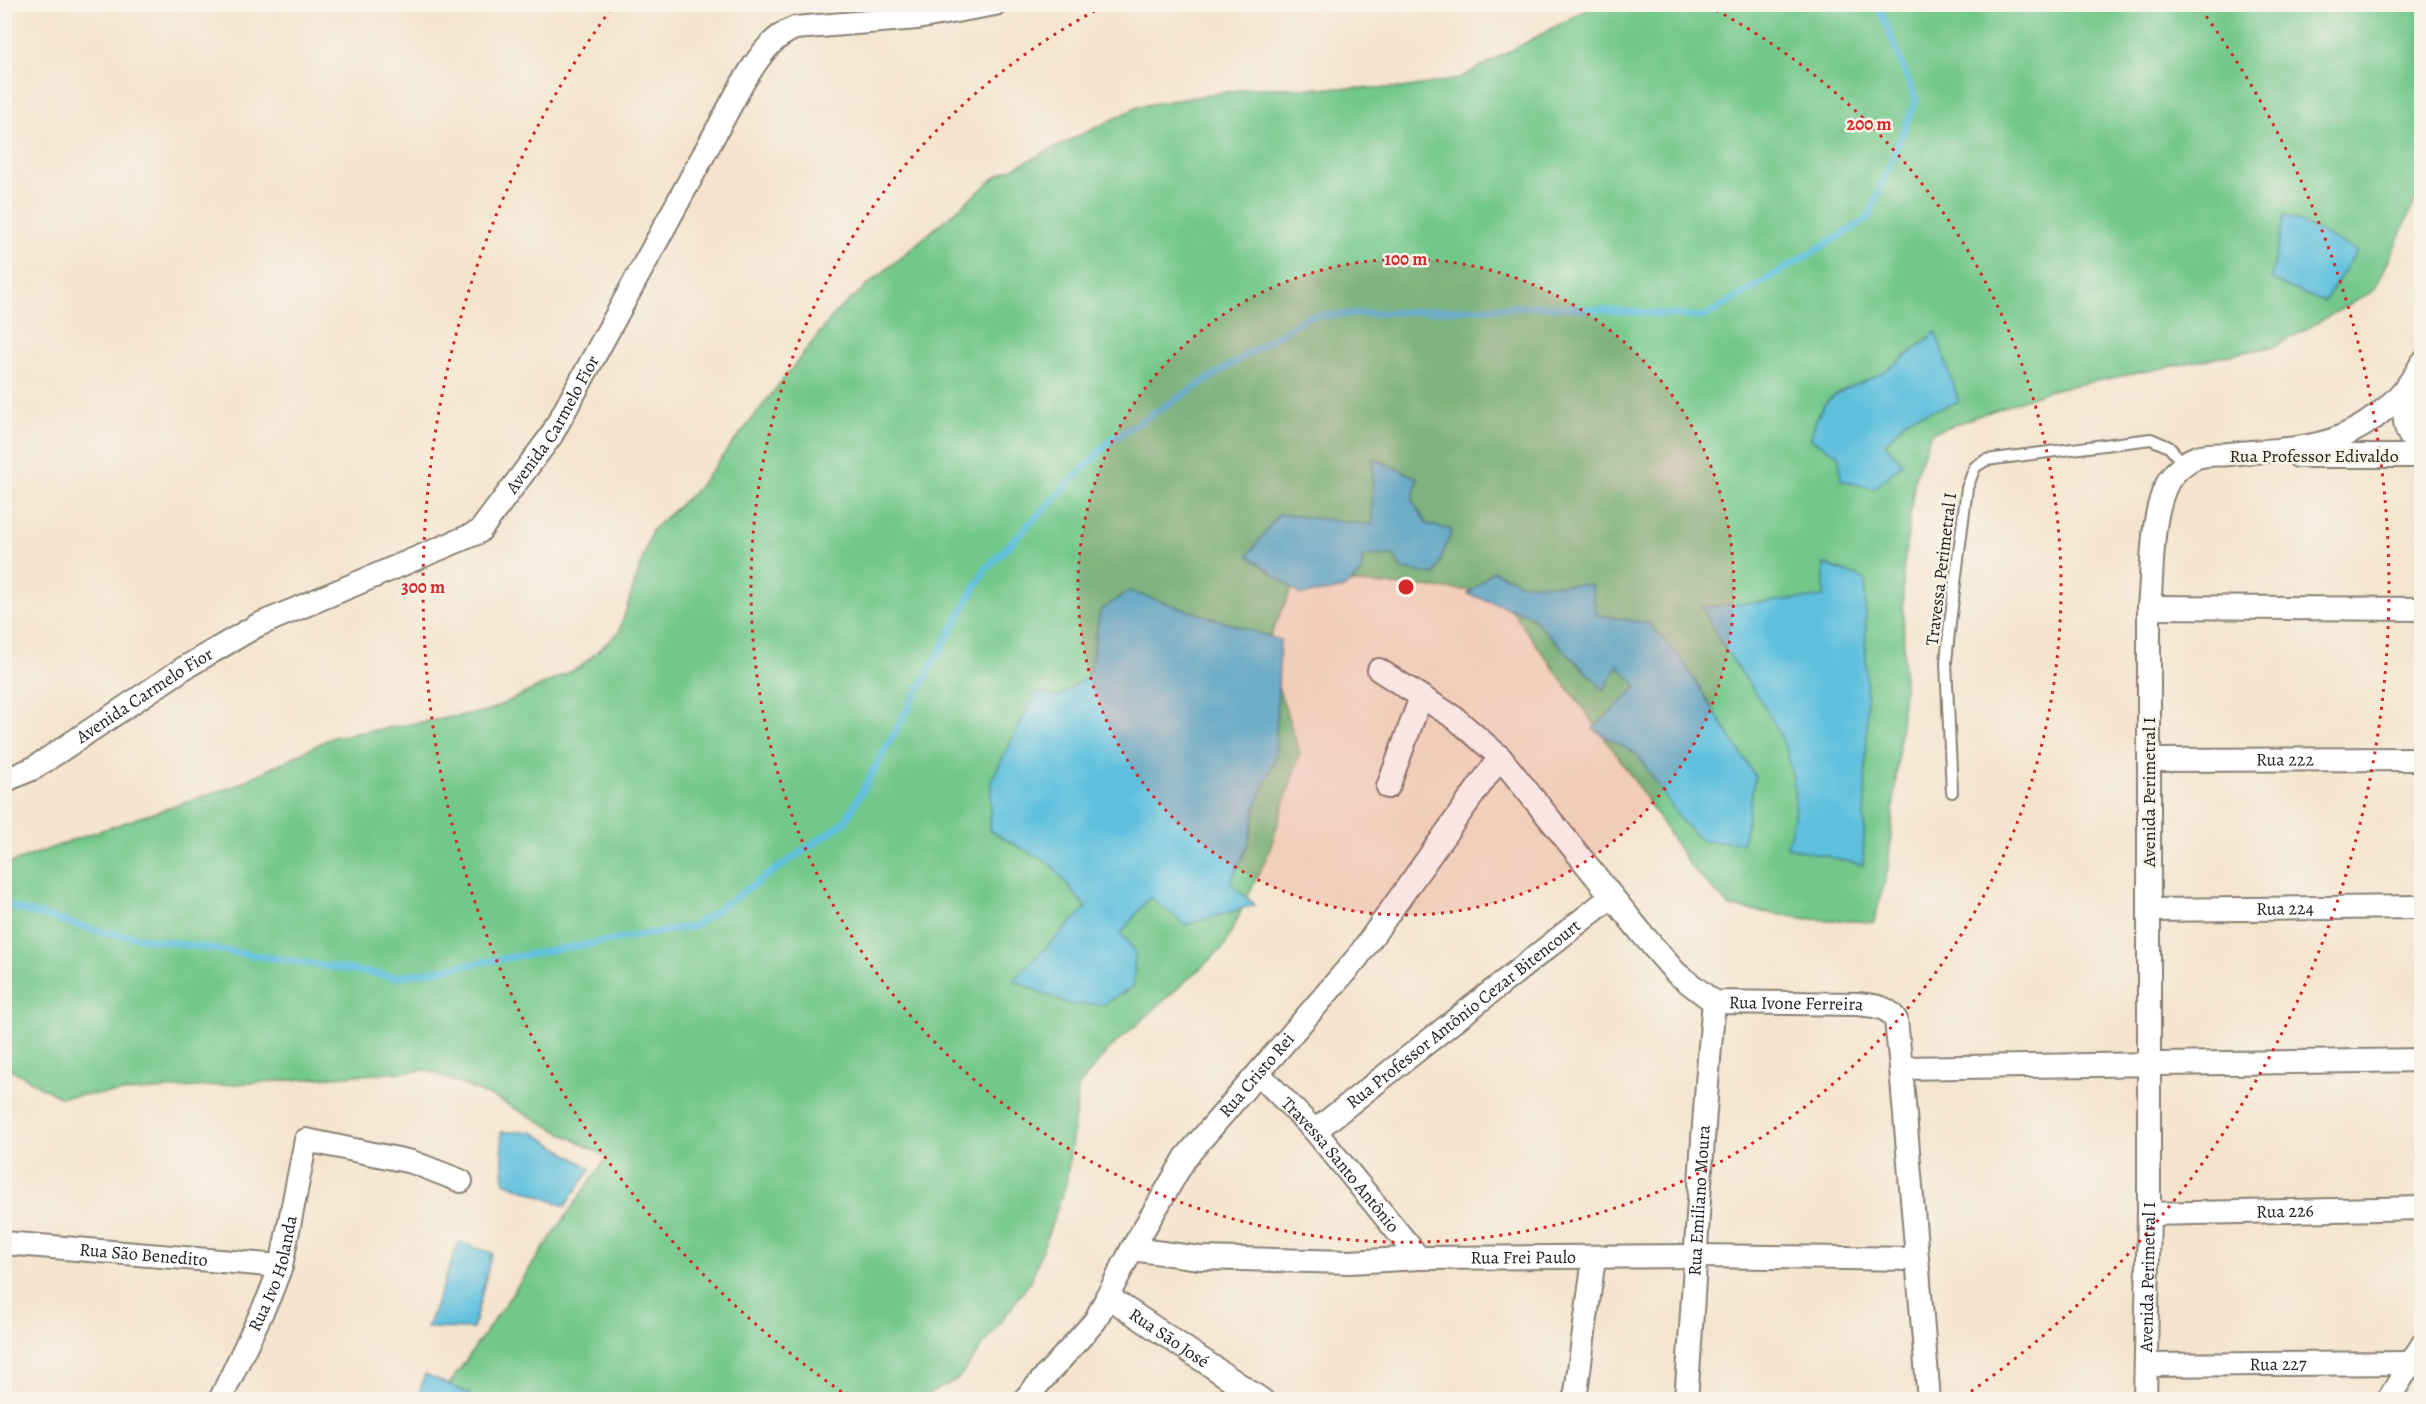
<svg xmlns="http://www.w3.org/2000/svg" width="2426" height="1404" font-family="Alegreya,serif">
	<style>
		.green { fill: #72c78b; stroke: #477254; stroke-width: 1.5 }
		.water { fill: #5fc0de; stroke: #3e6e7d; stroke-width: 1.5 }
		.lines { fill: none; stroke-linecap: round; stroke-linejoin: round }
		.stream { stroke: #5fc0de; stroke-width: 7 }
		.service-casing { stroke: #888074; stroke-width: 14 }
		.minor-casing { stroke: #888074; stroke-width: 26 }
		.service { stroke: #fff; stroke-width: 10 }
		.minor { stroke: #fff; stroke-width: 22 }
		.ring { fill: none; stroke: #d62828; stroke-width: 3; stroke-dasharray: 3 6 }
		.labels { text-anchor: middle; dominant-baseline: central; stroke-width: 5; stroke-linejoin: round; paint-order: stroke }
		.street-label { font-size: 18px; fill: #1c1c1c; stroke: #f7f3e8 }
		.centre { fill: #d62828; stroke: #f7f3e8; stroke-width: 3 }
		.ring-label { font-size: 18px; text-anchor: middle; font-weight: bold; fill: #d62828; stroke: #f7f3e8; stroke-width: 5; stroke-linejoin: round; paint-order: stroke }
	</style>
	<rect width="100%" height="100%" fill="#f7f3e8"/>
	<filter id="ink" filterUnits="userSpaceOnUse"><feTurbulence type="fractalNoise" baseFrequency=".0167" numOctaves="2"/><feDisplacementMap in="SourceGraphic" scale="12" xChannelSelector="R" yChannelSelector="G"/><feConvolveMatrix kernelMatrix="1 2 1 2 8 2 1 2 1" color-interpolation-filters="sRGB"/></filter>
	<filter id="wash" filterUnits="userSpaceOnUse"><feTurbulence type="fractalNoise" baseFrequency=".008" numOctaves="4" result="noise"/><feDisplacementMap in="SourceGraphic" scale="24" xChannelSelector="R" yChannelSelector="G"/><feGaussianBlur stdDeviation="1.35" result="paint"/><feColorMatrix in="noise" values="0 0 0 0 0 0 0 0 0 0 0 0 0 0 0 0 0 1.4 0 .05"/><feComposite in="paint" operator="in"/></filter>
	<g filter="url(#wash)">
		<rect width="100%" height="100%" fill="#f5e4cd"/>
		<path class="green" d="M1595,5H2421V188L2375,290L2276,346L2050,390L1931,433L1915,477L1903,573L1904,690L1888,868L1874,922L1808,919L1730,907L1690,866L1622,762L1498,592L1296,579L1265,648L1300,753L1269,852L1224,947L1107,1051L1079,1086L1066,1184L1031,1281L958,1379L919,1399H439L607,1157L497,1099L427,1070L59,1097L5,1066V865L84,836L237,785L333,737L488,711L580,667L619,632L652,530L696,490L836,312L997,176L1140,106L1250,88H1402L1458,79Z"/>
		<path class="water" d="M2284,214L2357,251L2324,302L2271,280Z
			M1936,332L1959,402L1908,418L1885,444L1903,463L1874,489L1841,480L1839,455L1811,439C1821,383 1851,394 1888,369C1905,358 1920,345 1936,332Z
			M1373,458L1418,478L1412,500L1427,524L1452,530L1435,575L1401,569L1394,555L1363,556L1361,574L1342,589L1301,595L1248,555L1279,514L1372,525Z
			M1824,564L1865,579L1867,724L1863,865L1787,847C1790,833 1796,817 1795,802C1793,715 1734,680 1702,607L1824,597Z
			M1493,571L1523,584L1591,585L1597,615L1648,623L1680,657L1755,776L1743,843L1702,841L1682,822L1637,754L1593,729L1637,687L1618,665L1604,690L1529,615L1468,594Z
			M1129,591L1280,640L1275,759L1256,807L1248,845L1230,883L1255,905L1185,925L1150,897L1121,933L1135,951L1134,986L1105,1004L1070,1005L1013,980L1086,908L1052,865L990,831L991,781L1037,691L1058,697L1089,675L1100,611Z
			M501,1132H533L591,1169L565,1206L504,1182Z
			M459,1242L492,1253L473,1329L427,1328Z
			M425,1374L470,1394L468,1399H417Z"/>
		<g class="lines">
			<path class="stream" d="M4,905L103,932L396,977L694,926L845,822L985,570L1110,441L1308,316L1542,306L1704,317L1868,219L1916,100L1878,4"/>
		</g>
	</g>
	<g filter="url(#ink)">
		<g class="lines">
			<g class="service-casing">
				<path id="service" d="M1952,792L1946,662L1950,623L1967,488L1975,467L1986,460L2151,439L2169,447L2184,464"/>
			</g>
			<g class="minor-casing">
				<g id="minor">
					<path d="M2410,385C2403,409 2399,432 2422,449"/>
					<path d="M2298,456H2422"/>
					<path d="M2149,607L2422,609"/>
					<path id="s1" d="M1379,670L1455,718L1500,757L1643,935L1676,973L1714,1002L1857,1004C1873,1006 1887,1005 1896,1020L1901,1068L1929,1400"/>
					<path id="s2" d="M2149,760L2422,759"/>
					<path id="s3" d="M4,781L34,768L184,668L258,625L479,532L551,436L742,84C757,61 769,38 795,28L917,18L995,4"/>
					<path d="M1388,787L1421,697"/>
					<path id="s4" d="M2149,910L2422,907"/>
					<path d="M1901,1068L2422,1060"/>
					<path id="s5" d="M1259,1074L1315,1131L1419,1258"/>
					<path id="s6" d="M1315,1131L1611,897"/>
					<path id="s7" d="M2149,1214L2422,1208"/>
					<path id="s8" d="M4,1243L281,1266"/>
					<path id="s9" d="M1132,1249L1200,1258L1350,1262L1419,1258L1697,1256L1916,1259"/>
					<path id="s10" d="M1107,1296L1262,1400"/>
					<path id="s11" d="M2146,1365L2410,1363"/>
					<path id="s12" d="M220,1400L269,1297L281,1266L306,1140L412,1162L461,1181"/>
					<path id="s13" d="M1024,1400L1095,1321L1132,1249L1186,1157L1357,958L1500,757"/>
					<path d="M1575,1400L1594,1258"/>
					<path id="s14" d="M1686,1400C1696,1267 1701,1135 1714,1002"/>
					<path id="s15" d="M2145,1400L2149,1214V607C2153,570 2150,513 2169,480C2175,471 2186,461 2197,457C2206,454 2219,455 2229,454C2264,450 2304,451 2338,438C2373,424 2404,397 2422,363"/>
					<path d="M2388,1400L2422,1345"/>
				</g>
			</g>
			<use href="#service" class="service"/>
			<use href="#minor" class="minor"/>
		</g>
	</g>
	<circle cx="1406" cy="587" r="328" fill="#d62828" fill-opacity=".12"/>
	<g class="ring">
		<circle cx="1406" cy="587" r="328"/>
		<path d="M1708 6A655 655 0 1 1 1104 6"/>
		<path d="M849 1397A983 983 0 0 1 611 9M2201 9A983 983 0 0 1 1963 1397"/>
	</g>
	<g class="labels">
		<g class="street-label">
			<text stroke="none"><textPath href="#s3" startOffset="669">Avenida Carmelo Fior</textPath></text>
			<text x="2314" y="456">Rua Professor Edivaldo</text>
			<text transform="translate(1941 569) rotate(-83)">Travessa Perimetral I</text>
			<text stroke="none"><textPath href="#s3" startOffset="165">Avenida Carmelo Fior</textPath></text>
			<text stroke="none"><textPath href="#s2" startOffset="136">Rua 222</textPath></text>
			<text transform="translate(2149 792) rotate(-90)">Avenida Perimetral I</text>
			<text stroke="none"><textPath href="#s4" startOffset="136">Rua 224</textPath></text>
			<text stroke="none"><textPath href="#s1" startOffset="558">Rua Ivone Ferreira</textPath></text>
			<text stroke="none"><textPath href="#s6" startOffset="189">Rua Professor Antônio Cezar Bitencourt</textPath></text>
			<text stroke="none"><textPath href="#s13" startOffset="402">Rua Cristo Rei</textPath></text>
			<text stroke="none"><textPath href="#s5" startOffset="122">Travessa Santo Antônio</textPath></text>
			<text stroke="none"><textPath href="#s14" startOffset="200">Rua Emiliano Moura</textPath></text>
			<text stroke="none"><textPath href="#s7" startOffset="136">Rua 226</textPath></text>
			<text stroke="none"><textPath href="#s8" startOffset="140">Rua São Benedito</textPath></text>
			<text stroke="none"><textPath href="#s9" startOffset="392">Rua Frei Paulo</textPath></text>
			<text stroke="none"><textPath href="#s12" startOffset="138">Rua Ivo Holanda</textPath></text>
			<text stroke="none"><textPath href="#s15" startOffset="123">Avenida Perimetral I</textPath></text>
			<text stroke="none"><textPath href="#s10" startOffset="75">Rua São José</textPath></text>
			<text stroke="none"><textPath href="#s11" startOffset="132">Rua 227</textPath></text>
		</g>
	</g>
	<circle cx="1406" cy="587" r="9" class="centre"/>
	<g class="ring-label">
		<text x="1869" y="130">200 m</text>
		<text x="1406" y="265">100 m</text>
		<text x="423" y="593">300 m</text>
	</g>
	<rect width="2426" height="1404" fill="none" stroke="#f7f3e8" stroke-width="24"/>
</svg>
